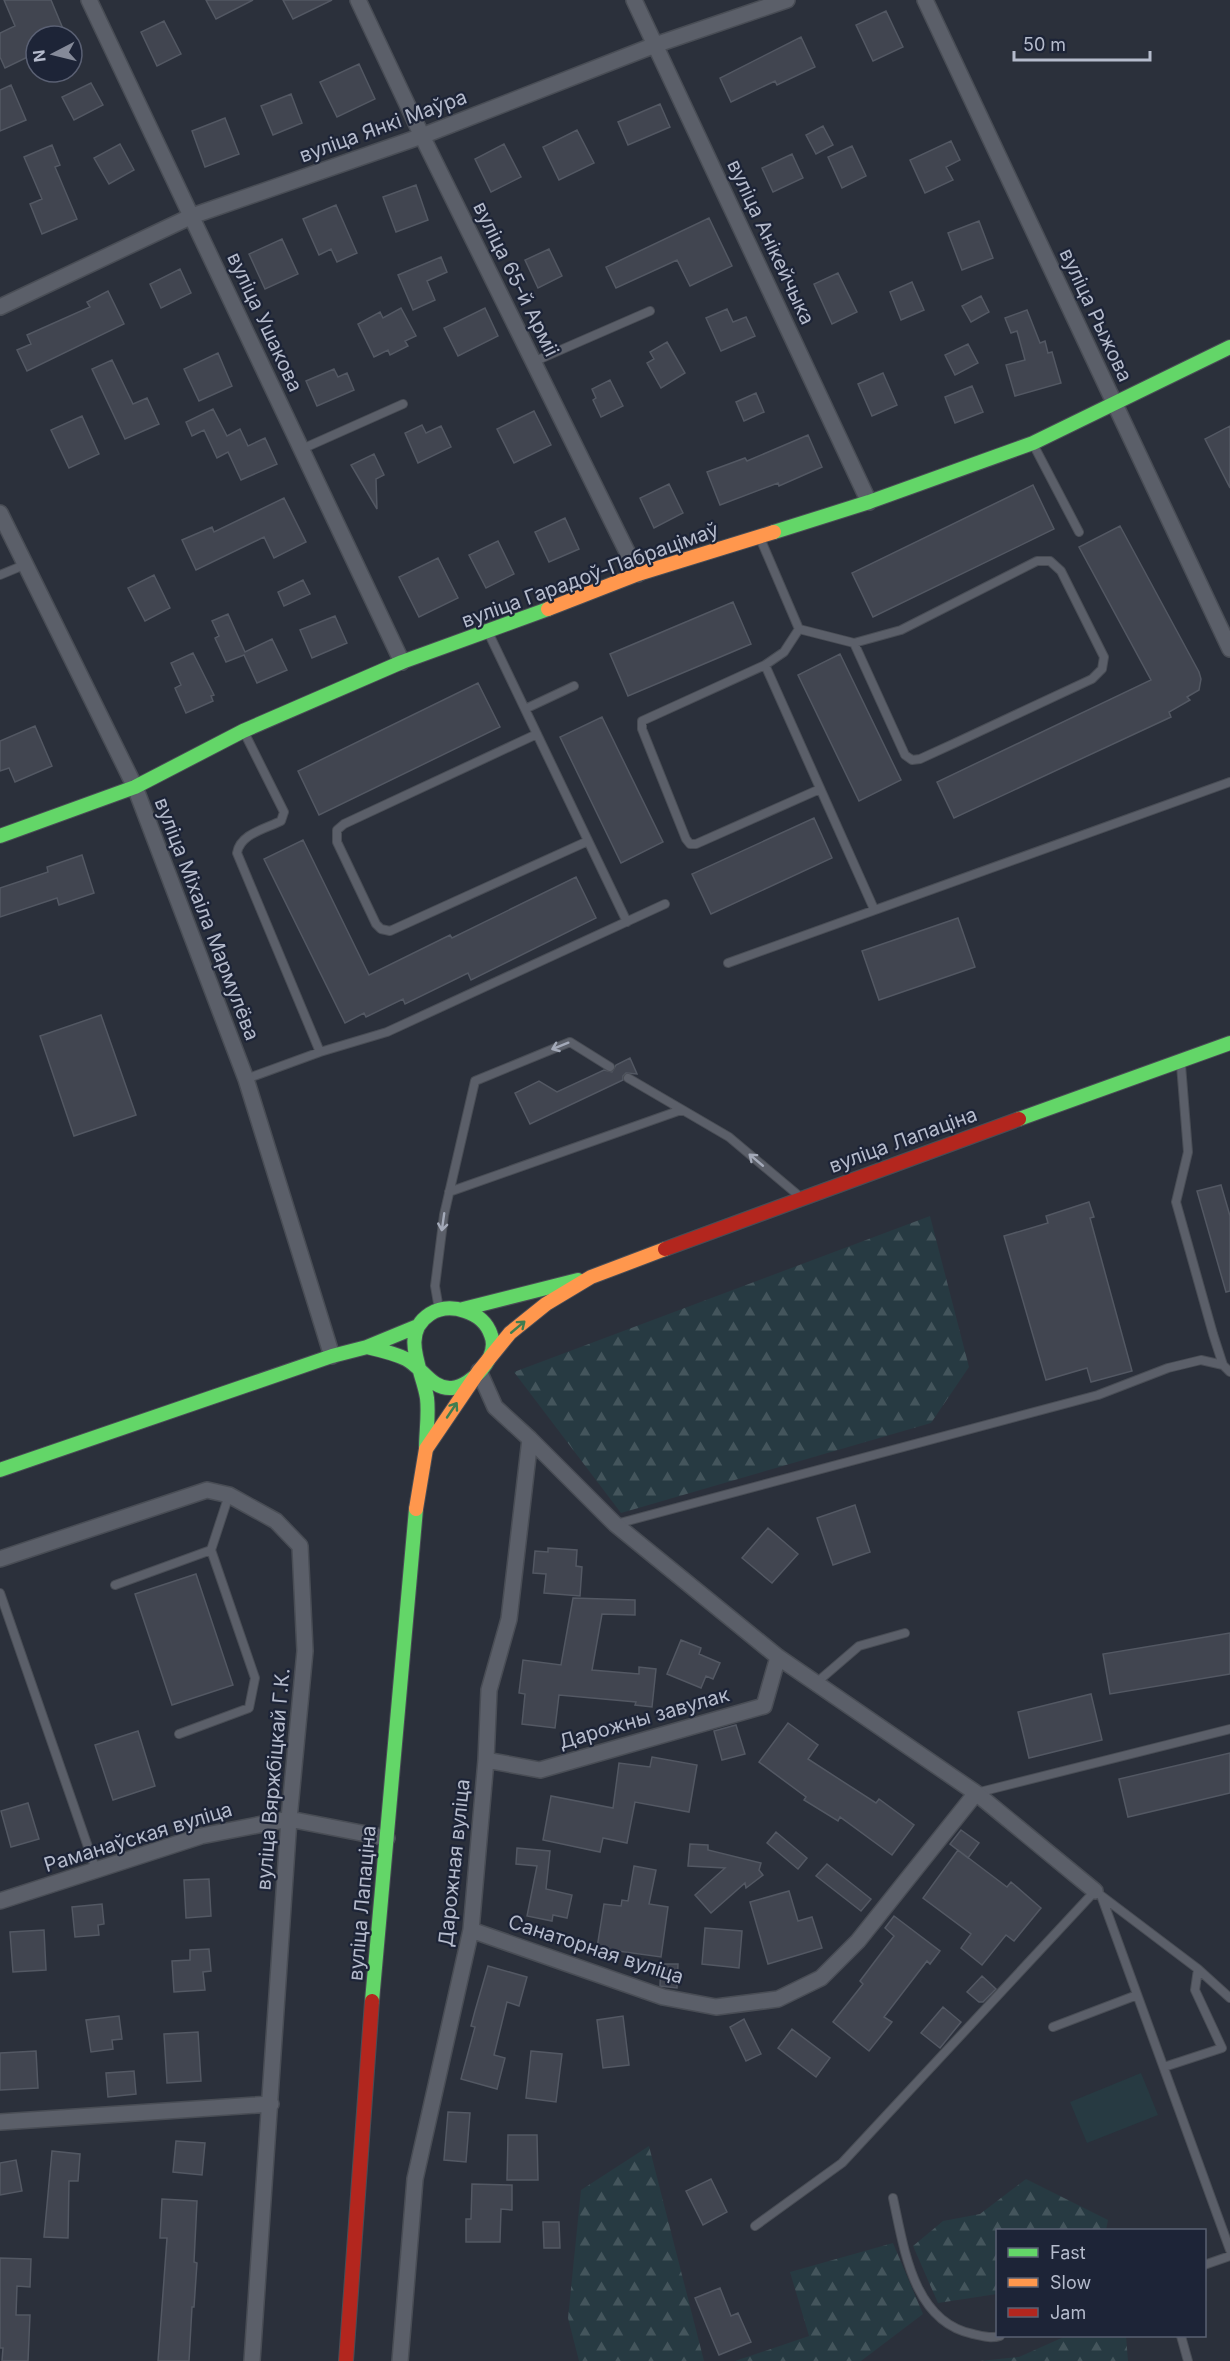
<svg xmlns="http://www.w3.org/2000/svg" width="1230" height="2361" font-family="Inter,sans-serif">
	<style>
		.green { fill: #273a42 }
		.forest { fill: url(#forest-firs) }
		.building { fill: #414550; stroke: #535863; stroke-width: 1.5 }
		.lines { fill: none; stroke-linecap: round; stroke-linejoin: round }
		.lane-casing { stroke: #494d55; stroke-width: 10 }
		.street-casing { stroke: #494d55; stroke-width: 18 }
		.fast-casing { stroke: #494d55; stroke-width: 16 }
		.slow-casing { stroke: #494d55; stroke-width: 16 }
		.jam-casing { stroke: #494d55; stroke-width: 16 }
		.lane { stroke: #5b5f69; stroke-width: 8 }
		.street { stroke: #5b5f69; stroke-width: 15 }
		.fast { stroke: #63d668; stroke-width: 14 }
		.slow { stroke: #ff974d; stroke-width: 14 }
		.jam { stroke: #b3261e; stroke-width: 14 }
		.oneway { stroke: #a3a9b8 }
		.oneway2 { stroke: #407d50 }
		.labels { text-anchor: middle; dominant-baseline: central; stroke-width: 4.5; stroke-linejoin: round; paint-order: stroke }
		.street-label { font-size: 20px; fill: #b5bbcc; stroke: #1d2437 }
	</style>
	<defs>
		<pattern id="forest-firs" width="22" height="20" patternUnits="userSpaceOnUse" patternTransform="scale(1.5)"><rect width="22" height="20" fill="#273a42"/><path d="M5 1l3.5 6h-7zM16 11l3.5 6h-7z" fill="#44555c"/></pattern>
	</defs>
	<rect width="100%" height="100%" fill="#2b303b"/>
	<path class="green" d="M1141,2073L1158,2115L1087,2143L1070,2102Z"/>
	<path class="forest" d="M930,1216L969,1367L931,1423L621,1513L514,1372Z
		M649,2146L704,2361H579L568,2318L581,2190Z
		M1026,2179L1108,2220L1106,2230H998L997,2294L938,2303L913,2246L943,2221L980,2214Z
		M893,2243L923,2314L861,2361H735L809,2336L790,2272Z
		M1066,2336H1126L1128,2361H980L1019,2357Z"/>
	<path class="building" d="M4,0H51L66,36H36V53L5,68L0,57V33L15,26Z
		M206,0H253L216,19Z
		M283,0H332L293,19Z
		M886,11L903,47L873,61L856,25Z
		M164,21L181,54L157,66L141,32Z
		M801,37L815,67L777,85L775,81L731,102L720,78Z
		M359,64L375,99L337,117L320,82Z
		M91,83L103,105L74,120L62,97Z
		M11,85L26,120L0,131V90Z
		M291,94L302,123L273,135L261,106Z
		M660,104L670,127L628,145L618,122Z
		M225,118L239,154L205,167L192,131Z
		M823,126L833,145L816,154L806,135Z
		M577,130L594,163L559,180L543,147Z
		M951,141L960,160L946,167L953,180L925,193L910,160Z
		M120,144L134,170L109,184L94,158Z
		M504,144L521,177L491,192L475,159Z
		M52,145L60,165L55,167L77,219L42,234L30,204L42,199L24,157Z
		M852,146L866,176L842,188L828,157Z
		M792,154L803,178L773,192L762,168Z
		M416,185L428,220L396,232L383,197Z
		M336,205L357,253L337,262L331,249L319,255L303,219Z
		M709,218L732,266L690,286L677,260L616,288L606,267Z
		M979,221L993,258L962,270L948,233Z
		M282,239L298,274L265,289L249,254Z
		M549,249L562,276L538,288L525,260Z
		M441,257L447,272L427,281L435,300L413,310L398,275Z
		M180,269L191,293L161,308L150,284Z
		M838,273L857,312L832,324L814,284Z
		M912,282L924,310L901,320L890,292Z
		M108,291L124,324L27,371L17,350L31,344L27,335L90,307L87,302Z
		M981,296L989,312L971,322L962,306Z
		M401,308L416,336L405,341L408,346L390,355L388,350L374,357L358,324L380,312L383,318Z
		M485,308L498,336L458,356L444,328Z
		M727,309L733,322L746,317L755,336L721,351L706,318Z
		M1027,310L1040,343L1045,341L1048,353L1052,352L1061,383L1015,396L1006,365L1025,360L1017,331L1011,333L1005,318Z
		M667,342L685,373L661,388L647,363L654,359L650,352Z
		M968,344L978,363L955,375L945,355Z
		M218,353L232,386L199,401L184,369Z
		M112,360L133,404L147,398L159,424L125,439L92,369Z
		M334,369L338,377L347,373L354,390L317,406L306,381Z
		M883,373L897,405L872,416L858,384Z
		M610,380L623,406L601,417L593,400L596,398L592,389Z
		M972,386L983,412L955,423L945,397Z
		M756,393L764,412L744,421L736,402Z
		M213,409L227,436L240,429L248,446L265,438L277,464L241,480L228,452L217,458L204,430L192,436L186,422Z
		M534,411L551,445L514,463L497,429Z
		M82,416L99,454L69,468L51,430Z
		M422,425L426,433L441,426L451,447L418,463L405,433Z
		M1230,426V488L1205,439Z
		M808,435L822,467L779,486L778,483L720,505L707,472L745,458L747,461Z
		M374,454L384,475L376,479L377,509L351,465Z
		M669,484L683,513L654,528L640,498Z
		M1033,485L1054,529L873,617L852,573Z
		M284,498L306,542L274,558L264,537L196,570L182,540L212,527L214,532Z
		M565,518L579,549L549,562L535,532Z
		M1120,526L1199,672L1201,679L1199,690L1187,697L1190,700L1169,712L1171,717L954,818L937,782L1151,680L1079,547Z
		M498,541L514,574L486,588L469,555Z
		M438,558L458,598L419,617L399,577Z
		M154,575L170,608L145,621L128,588Z
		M303,580L310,594L284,606L278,592Z
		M733,602L751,644L628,696L610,654Z
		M228,614L245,652L272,639L287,670L257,683L244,655L226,662L215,638L219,636L212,621Z
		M335,616L347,643L312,658L300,630Z
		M193,653L214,695L211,696L213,701L186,713L175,688L181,685L171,663Z
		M840,654L901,780L859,801L798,675Z
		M478,683L500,727L319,815L298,771Z
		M602,717L663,842L621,863L560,737Z
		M35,726L52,766L15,782L9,768L0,771V741Z
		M814,818L832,858L711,914L692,874Z
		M303,840L369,975L450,935L452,938L576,877L596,918L471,980L468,973L405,1004L403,999L366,1017L364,1013L345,1023L264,859Z
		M82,855L94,893L59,905L57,898L0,917V888L48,872L47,867Z
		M958,918L975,967L879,1000L862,951Z
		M101,1015L136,1115L74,1136L40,1036Z
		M630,1058L637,1074L626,1073L623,1076V1080L530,1124L515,1093L539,1081L557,1092L604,1070L612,1072L616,1065Z
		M1221,1185L1230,1216V1291L1226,1292L1197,1191Z
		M1089,1202L1094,1217L1090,1218L1132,1371L1091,1382L1087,1368L1046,1380L1004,1236L1048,1223L1046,1216Z
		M855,1505L870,1552L833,1565L817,1518Z
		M768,1528L798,1554L772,1583L742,1558Z
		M548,1548L577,1550L576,1566L582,1567L580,1596L544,1593L546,1574L533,1573L535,1551L548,1552Z
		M196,1574L233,1685L172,1705L135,1594Z
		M573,1598L635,1600V1615L602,1614L592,1670L639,1674V1667L656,1669L652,1707L635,1705L636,1702L559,1695L555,1728L522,1724L525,1694L519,1693L523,1660L561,1665Z
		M1230,1633V1674L1110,1694L1103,1654Z
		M681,1640L701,1648L699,1654L720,1663L713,1679L706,1676L701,1688L667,1674Z
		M1091,1694L1102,1740L1029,1758L1018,1712Z
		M788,1723L818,1745L808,1759L876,1803L879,1799L914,1825L892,1855L840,1817L838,1821L804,1800L806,1797L759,1762Z
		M736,1725L745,1754L722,1760L714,1731Z
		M138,1731L155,1786L113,1800L95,1745Z
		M1230,1753V1793L1128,1817L1119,1779Z
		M652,1757L697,1765L689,1812L635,1802L627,1843L603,1838L600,1852L543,1840L551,1796L613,1808L619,1763L650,1767Z
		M28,1803L39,1839L11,1847L1,1811Z
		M961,1830L979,1843L968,1858L950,1844Z
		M776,1832L807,1858L798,1869L767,1843Z
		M690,1844L708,1845V1850L761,1863L759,1870L763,1875L746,1888L745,1883L711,1913L695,1895L725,1868L688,1866Z
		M517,1848L550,1851L546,1889L572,1895L567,1918L553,1915L552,1921L527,1916L537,1866L516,1864Z
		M958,1850L1007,1887L1011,1882L1041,1908L1014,1941L1006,1935L982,1965L961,1948L971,1934L923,1898Z
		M827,1864L871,1899L861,1911L816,1876Z
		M634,1866L656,1870L649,1904L668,1907L661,1957L611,1950L610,1956L596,1954L604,1904L621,1906L622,1900L628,1901Z
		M209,1879L211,1916L186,1918L184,1880Z
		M789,1891L798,1921L812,1917L822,1948L768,1964L750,1902Z
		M102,1904L104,1924L98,1925L99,1935L75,1937L72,1907Z
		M894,1916L940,1951L930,1964L927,1961L884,2017L892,2022L869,2051L833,2022L863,1984L860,1981L894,1936L885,1928Z
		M705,1928L742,1931L739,1968L702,1964Z
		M44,1930L46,1970L13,1972L10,1932Z
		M209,1949L211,1971L203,1972L205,1990L174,1992L172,1961L190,1960V1950Z
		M661,1964H678L677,1988L660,1986Z
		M488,1966L527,1977L519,2006L507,2002L494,2055L505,2058L497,2089L461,2079L475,2027L471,2026L475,2011Z
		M982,1976L996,1989L983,2002H979L967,1992Z
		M943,2007L961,2022L940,2048L921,2033Z
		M119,2016L122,2039L112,2040L113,2049L91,2052L86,2020Z
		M623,2016L629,2065L603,2068L597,2020Z
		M744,2019L761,2054L746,2061L730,2027Z
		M792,2029L830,2058L816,2077L778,2048Z
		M198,2032L201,2081L167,2083L164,2034Z
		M36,2051L38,2088L0,2090V2053Z
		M531,2051L562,2054L556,2102L526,2098Z
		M134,2071L136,2094L108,2097L106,2073Z
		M448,2112L470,2113L466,2162L444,2160Z
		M508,2135H537L538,2180H507Z
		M176,2141L205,2143L202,2175L173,2172Z
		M52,2151L80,2154L78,2181H69L68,2238L44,2237Z
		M16,2160L22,2191L0,2195V2163Z
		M711,2179L727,2212L703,2225L686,2191Z
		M472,2184L512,2185V2210L501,2209L500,2242H466V2219H471Z
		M162,2199L197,2201L194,2262L197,2263L194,2307H192L189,2361H158L167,2238H160Z
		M543,2222H559L560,2248H544Z
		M0,2258L31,2259L30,2287L17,2286L16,2315H30L28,2361H2L3,2348H0Z
		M720,2288L731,2316L738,2313L751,2342L719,2355L695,2298Z"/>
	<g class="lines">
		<g class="lane-casing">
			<path id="lane" d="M533,362L650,311
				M1033,444L1079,532
				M302,449L403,404
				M760,538L799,629L854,643
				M1037,561H1050L1061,571L1104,657L1102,669L1092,679L955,743L920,759L912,760L905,755L854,643L901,630Z
				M0,575L24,565
				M799,629L784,652L765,665L874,909
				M489,634L627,922
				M765,665L642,721V729L686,839L690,844H696L820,789
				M525,709L574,686
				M244,732L284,812L281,821C265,829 240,834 237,853L320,1052
				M537,734L344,824L337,830V842L376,924L381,929L390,931L588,841
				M728,963L1230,782
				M1181,1065L1188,1152L1176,1202L1213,1334L1223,1365L1230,1372
				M628,1078L729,1137L798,1195
				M246,1079L320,1052L387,1032L665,904
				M449,1192L681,1110
				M439,1309L435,1286L444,1215L475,1081L570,1042L610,1067
				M616,1524L1098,1395L1168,1368L1201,1360L1223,1365
				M115,1585L211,1550L229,1495
				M0,1593L96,1870
				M816,1683L859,1646L905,1633
				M179,1734L249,1708L255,1678L211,1550
				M976,1793L1230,1729
				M1102,1898L1230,2250
				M1053,2027L1137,1995
				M1164,2067L1222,2048L1195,1990L1198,1969
				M893,2198C904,2248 913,2322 973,2334C982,2336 991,2339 1000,2336
				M755,2226L842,2163L1095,1891L1198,1969L1230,1998
				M1204,2265L1230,2256
				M1181,2336L1188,2361"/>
		</g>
		<g class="street-casing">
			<path id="street" d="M89,0L402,662
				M358,0L422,136L638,574
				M634,0L869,502
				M925,0L1230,649
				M0,307L192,216L422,136L655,45L787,0
				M0,513L135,787L246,1079L332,1356
				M479,1371L495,1407L530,1439L615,1524L778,1657L976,1793L1095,1891
				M0,1559L207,1490L229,1495L276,1521L300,1546L305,1651L289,1819L252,2361
				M486,1760L540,1770L764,1706L778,1657
				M0,1901L201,1836L289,1819L387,1838
				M471,1930L663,1997L716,2007L778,1999L821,1978L858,1941L976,1793
				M0,2122L271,2104
				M400,2361L415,2179L471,1930L486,1760L489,1690L509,1619L530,1439"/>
		</g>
		<g class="fast-casing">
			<path id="fast" d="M774,532L869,502L1033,443L1230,347
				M0,836L135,787L243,731L402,662L548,609
				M1019,1119L1230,1043
				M463,1309L578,1280
				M367,1347C380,1350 394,1353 406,1359C422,1367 432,1390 452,1388C472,1386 500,1356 491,1335C487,1323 478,1315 465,1311C453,1307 441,1307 430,1314C399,1334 423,1371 427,1398C429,1415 426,1432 426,1449
				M0,1470L332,1356L367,1347L418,1326
				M372,2001L416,1509"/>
		</g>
		<g class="slow-casing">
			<path id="slow" d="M548,609L638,574L774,532
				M416,1509L426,1449L479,1371L510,1333L546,1304L591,1277L665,1249"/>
		</g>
		<g class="jam-casing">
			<path id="jam" d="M665,1249L1019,1119
				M346,2361L372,2001"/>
		</g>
		<use href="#lane" class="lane"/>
		<use href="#street" class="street"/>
		<use href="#fast" class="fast"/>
		<use href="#slow" class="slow"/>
		<use href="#jam" class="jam"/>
	</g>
	<defs><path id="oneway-shaft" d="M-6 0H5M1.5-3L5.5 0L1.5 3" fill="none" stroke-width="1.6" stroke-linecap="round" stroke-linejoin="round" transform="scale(1.5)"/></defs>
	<g class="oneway">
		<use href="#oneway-shaft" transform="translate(560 1046) rotate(158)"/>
		<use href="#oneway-shaft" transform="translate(756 1160) rotate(-140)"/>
		<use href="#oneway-shaft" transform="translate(443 1222) rotate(98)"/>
	</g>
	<g class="oneway2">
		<use href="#oneway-shaft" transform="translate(518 1327) rotate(-40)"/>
		<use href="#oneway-shaft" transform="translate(452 1410) rotate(-56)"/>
	</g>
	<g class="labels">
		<g class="street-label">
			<text transform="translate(383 126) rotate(-20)">вуліца Янкі Маўра</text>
			<text transform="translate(771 242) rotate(65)">вуліца Анікейчыка</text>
			<text transform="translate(516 279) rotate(64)">вуліца 65-й Арміі</text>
			<text transform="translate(1096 315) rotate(65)">вуліца Рыжова</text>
			<text transform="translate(265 322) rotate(65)">вуліца Ушакова</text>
			<text transform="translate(590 575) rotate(-20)">вуліца Гарадоў-Пабрацімаў</text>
			<text transform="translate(207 919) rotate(69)">вуліца Міхаіла Мармулёва</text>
			<text transform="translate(903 1140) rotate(-20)">вуліца Лапаціна</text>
			<text transform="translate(644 1718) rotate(-16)">Дарожны завулак</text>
			<text transform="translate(273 1779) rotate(-85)">вуліца Вяржбіцкай Г.К.</text>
			<text transform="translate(138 1837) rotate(-17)">Раманаўская вуліца</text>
			<text transform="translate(454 1863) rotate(-84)">Дарожная вуліца</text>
			<text transform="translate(362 1903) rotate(-85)">вуліца Лапаціна</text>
			<text transform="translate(596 1949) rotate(18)">Санаторная вуліца</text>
		</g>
	</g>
	<rect x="996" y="2229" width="210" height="108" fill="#1d2437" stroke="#5a6073" stroke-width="1.5"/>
	<rect x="1008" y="2248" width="30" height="9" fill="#63d668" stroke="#5a6073" stroke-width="1.5"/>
	<text x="1050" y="2259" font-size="18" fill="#b5bbcc">Fast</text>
	<rect x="1008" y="2278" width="30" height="9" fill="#ff974d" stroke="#5a6073" stroke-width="1.5"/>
	<text x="1050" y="2289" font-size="18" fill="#b5bbcc">Slow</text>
	<rect x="1008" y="2308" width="30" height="9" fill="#b3261e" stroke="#5a6073" stroke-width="1.5"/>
	<text x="1050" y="2319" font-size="18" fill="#b5bbcc">Jam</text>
	<g transform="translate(54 54) rotate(263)"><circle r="28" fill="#1d2437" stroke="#5a6073" stroke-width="1.5"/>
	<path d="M0-4.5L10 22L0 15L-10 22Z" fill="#858a99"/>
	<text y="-9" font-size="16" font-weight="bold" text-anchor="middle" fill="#b5bbcc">N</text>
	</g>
	<path d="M1014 51v9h136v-9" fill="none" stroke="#b5bbcc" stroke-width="3"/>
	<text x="1023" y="51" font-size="18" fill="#b5bbcc" stroke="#1d2437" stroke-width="4.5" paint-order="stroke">50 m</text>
</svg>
